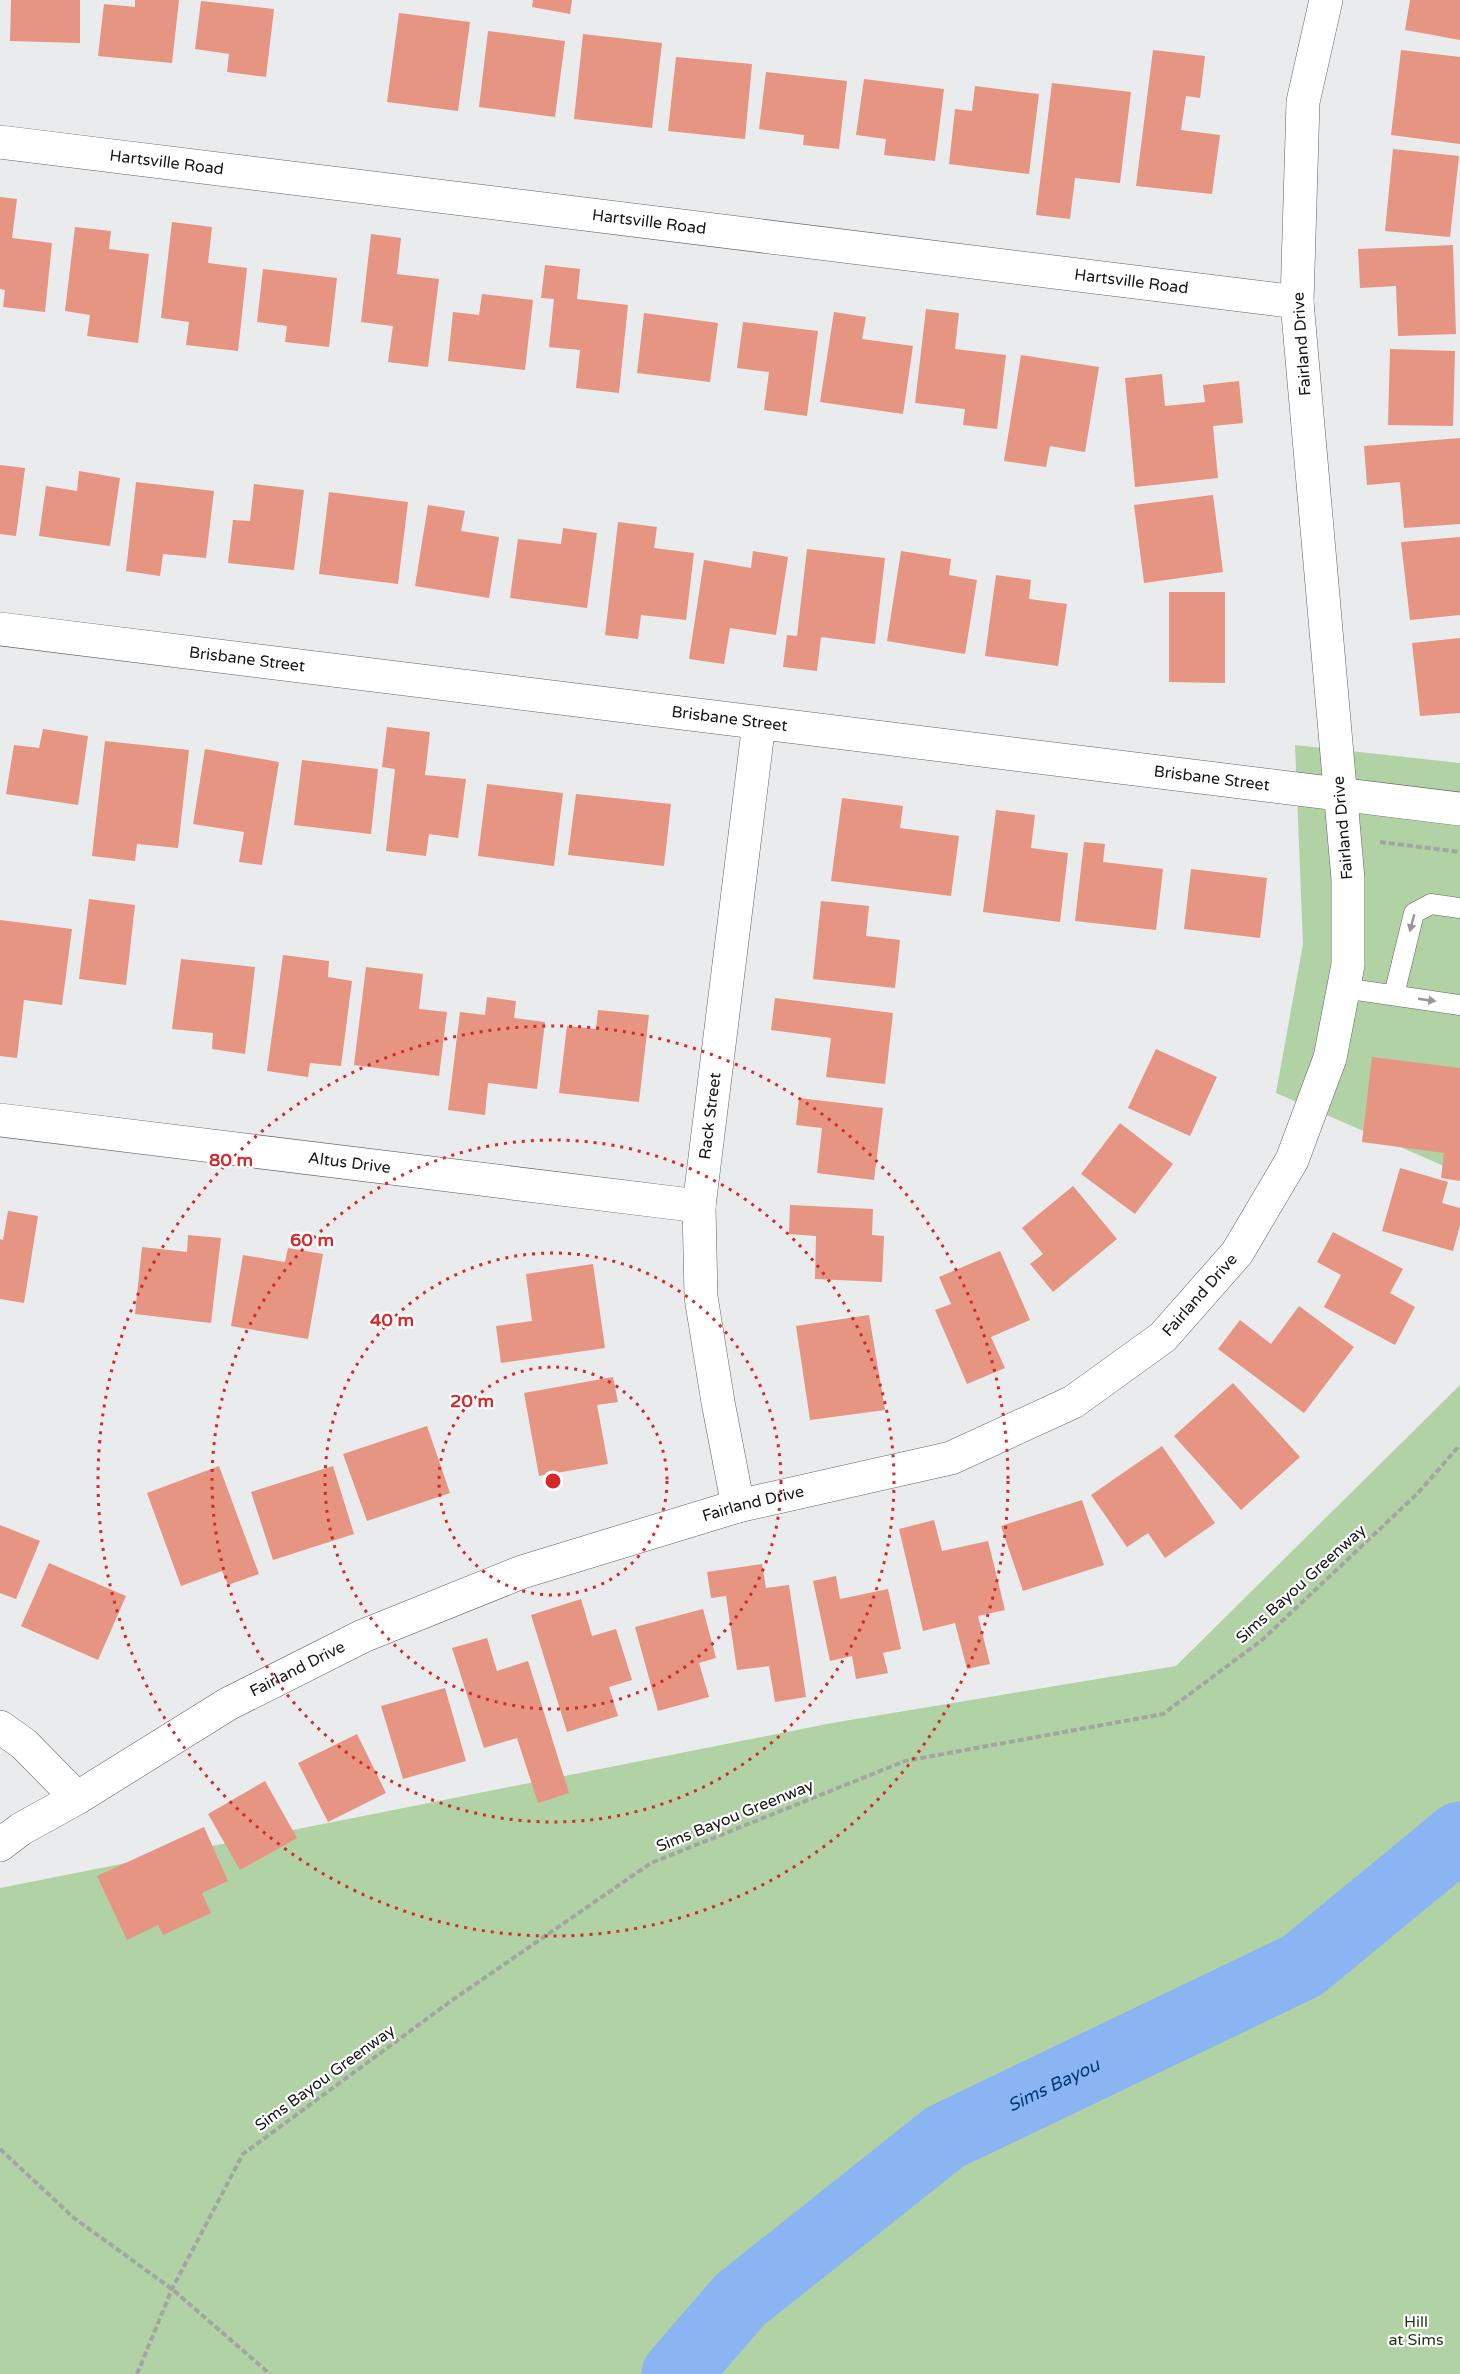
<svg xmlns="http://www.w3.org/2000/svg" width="1460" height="2374" font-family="'Varela Round',sans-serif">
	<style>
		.green { fill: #b1d2a5 }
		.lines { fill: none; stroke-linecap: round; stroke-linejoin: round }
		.river { stroke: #8ab4f2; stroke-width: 69 }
		.building { fill: #e59582 }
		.service-casing { stroke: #626364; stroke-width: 21 }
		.minor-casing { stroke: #626364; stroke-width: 34 }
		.path { stroke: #a3a4a4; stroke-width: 4; stroke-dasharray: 6 3; stroke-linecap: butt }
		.service { stroke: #fff; stroke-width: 20 }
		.minor { stroke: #fff; stroke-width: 33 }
		.oneway { fill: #969696 }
		.ring { fill: none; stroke: #d62828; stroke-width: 3; stroke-dasharray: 3 6 }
		.labels { text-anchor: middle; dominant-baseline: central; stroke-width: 4.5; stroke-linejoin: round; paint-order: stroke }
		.street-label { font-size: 16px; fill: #151616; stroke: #fff }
		.park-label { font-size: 16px; fill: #1a390d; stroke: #fff }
		.water-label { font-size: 18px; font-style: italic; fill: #00367c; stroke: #fff }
		.centre { fill: #d62828; stroke: #fff; stroke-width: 3 }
		.ring-label { font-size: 18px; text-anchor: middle; font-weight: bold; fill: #d62828; stroke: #fff; stroke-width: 4.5; stroke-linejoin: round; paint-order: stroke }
	</style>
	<rect width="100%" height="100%" fill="#eaebec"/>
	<path class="green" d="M1295,745L1460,763V1173L1276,1093L1303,944Z
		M1460,1385V2374H0V1888L832,1723L1176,1666Z"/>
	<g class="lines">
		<path class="river" id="s1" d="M676,2374L740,2300L945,2137L1302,1966L1460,1836"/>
	</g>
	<path class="building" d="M11,0H80V43L10,41Z
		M135,0H179L172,63L98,56L104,4L135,7Z
		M533,0H572L570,14L532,7Z
		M1410,0H1460V40L1405,30Z
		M201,1L274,9L266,77L227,72L229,54L195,49Z
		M399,13L470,22L458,111L387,102Z
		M488,31L565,41L555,117L479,107Z
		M583,34L662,43L652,128L574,119Z
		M1153,50L1205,56L1200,98L1186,96L1181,130L1220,135L1212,194L1136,186Z
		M1401,50L1460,57V144L1391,135Z
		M676,57L752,64L745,139L668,131Z
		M766,72L847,81L839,149L803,145L804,135L759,129Z
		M864,79L944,89L935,161L884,155L886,139L856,135Z
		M1052,83L1131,92L1120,183L1075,178L1070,219L1036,215Z
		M975,86L1039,94L1029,174L949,164L955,109L972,111Z
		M1393,149L1459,156L1450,237L1385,231Z
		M0,197L17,199L12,238L52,243L45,312L3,307L5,290L0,289Z
		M172,222L212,227L208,263L247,268L238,351L186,345L189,322L161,318Z
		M75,227L111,231L109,249L149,254L138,343L87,336L90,315L65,311Z
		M371,234L401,238L397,274L439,279L428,367L388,362L393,326L361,322Z
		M1453,245L1456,334L1398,336L1396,286L1360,288L1358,249Z
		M545,265L580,269L577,299L628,305L619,393L576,388L580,350L549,347L554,299L541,298Z
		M263,269L337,278L329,347L285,342L287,326L257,322Z
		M482,294L533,300L525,370L448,361L453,312L479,315Z
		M926,309L959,313L955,349L1006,355L997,429L963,425L965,409L915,403Z
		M834,312L866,317L862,339L913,346L903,414L820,402Z
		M644,313L718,323L710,382L637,373Z
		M743,322L818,331L807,416L764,410L769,372L737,368Z
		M1390,349L1455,351L1453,426L1388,425Z
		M1021,355L1099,367L1085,452L1050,446L1046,467L1004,461Z
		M1162,374L1165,406L1205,402L1203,385L1239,381L1243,423L1213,426L1218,478L1135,487L1125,378Z
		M1460,438V524L1404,528L1400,482L1367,485L1364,446Z
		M0,465L25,468L16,536L0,534Z
		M79,471L120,478L110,546L39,536L46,486L77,491Z
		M136,482L214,491L206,558L163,554L160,576L126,571Z
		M254,484L304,490L294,570L228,563L233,520L250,521Z
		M329,492L408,502L398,584L319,574Z
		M1213,495L1223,572L1144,583L1134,505Z
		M428,505L465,511L461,531L499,537L489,598L415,586Z
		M618,522L657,527L654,548L694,553L686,620L641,615L638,639L605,635Z
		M563,528L597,533L587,608L510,598L518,539L561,544Z
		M1460,537V615L1410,620L1401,542Z
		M807,549L885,558L875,644L821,637L817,671L783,667L787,635L797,636Z
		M753,551L788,557L776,635L730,628L724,664L689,659L704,560L751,568Z
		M901,551L951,559L949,575L977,580L965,654L887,641Z
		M996,575L1031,580L1029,599L1067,604L1058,666L985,656Z
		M1169,592H1225V683L1169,682Z
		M1460,638V713L1420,716L1412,643Z
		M387,727L430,732L425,775L466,779L458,838L429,834L426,856L386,851L395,769L382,767Z
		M43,729L88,736L78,805L6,794L14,745L39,748Z
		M105,741L189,750L178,848L137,844L135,861L92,856Z
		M205,749L279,762L262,865L239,862L244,832L193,824Z
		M302,760L378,769L371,834L294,825Z
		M487,784L563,793L554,866L478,856Z
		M576,794L671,804L664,866L568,855Z
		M842,798L903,806L900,828L959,836L951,896L831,881Z
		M996,810L1035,815L1031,848L1068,853L1060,922L983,912Z
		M1084,842L1105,844L1103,862L1163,869L1156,930L1075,921Z
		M1191,869L1267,878L1260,938L1184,929Z
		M89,899L135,905L126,985L79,979Z
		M821,901L869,906L866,936L900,940L895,988L813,979Z
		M0,920L72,929L62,1005L24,1000L17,1058L0,1056Z
		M283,955L329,961L328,977L352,981L341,1066L310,1063L308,1077L267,1071Z
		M181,959L255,967L245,1054L212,1049L213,1033L172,1029Z
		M366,967L423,974L419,1009L447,1012L439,1076L354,1065Z
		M487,997L516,1001L514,1018L545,1022L537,1089L488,1083L485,1115L448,1110L460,1012L485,1015Z
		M775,998L893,1013L885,1084L826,1077L831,1038L771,1030Z
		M598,1010L649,1015L639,1102L559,1093L567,1026L596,1029Z
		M1156,1049L1217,1077L1190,1136L1128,1108Z
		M1372,1057L1460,1068V1181L1441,1178L1444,1153L1362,1142Z
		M799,1098L883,1108L874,1180L817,1173L822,1128L796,1125Z
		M1120,1123L1173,1164L1135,1214L1081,1174Z
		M1400,1168L1448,1182L1442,1203L1460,1208V1225L1453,1251L1382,1231Z
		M1073,1186L1117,1239L1053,1292L1030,1264L1043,1254L1022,1228Z
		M790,1205L873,1209L872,1235L884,1236L882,1282L815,1279L816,1236L789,1234Z
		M8,1211L38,1216L24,1303L0,1299V1239L3,1240Z
		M1333,1232L1403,1269L1390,1293L1415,1307L1395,1345L1324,1307L1341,1275L1317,1262Z
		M188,1235L221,1238L211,1323L135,1314L142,1247L187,1252Z
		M288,1248L323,1254L308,1339L231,1326L243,1255L285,1262Z
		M1000,1251L1030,1320L991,1337L1005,1368L967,1384L935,1310L951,1304L939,1277Z
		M593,1264L605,1348L501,1363L496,1326L532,1321L526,1274Z
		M1299,1306L1354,1347L1304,1413L1218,1349L1240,1320L1271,1344Z
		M869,1315L885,1410L810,1420L796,1326Z
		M613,1377L618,1402L597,1405L608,1464L539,1476L524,1393Z
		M1233,1383L1300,1457L1241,1510L1174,1436Z
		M427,1426L450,1493L367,1521L343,1454Z
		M1162,1446L1215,1523L1165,1558L1148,1533L1127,1547L1091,1495Z
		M219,1466L259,1574L228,1585L222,1571L181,1586L147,1493Z
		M333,1466L354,1534L273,1560L251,1492Z
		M1082,1500L1104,1565L1023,1591L1001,1526Z
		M934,1520L942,1551L988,1541L1005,1610L978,1616L990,1664L967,1669L955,1623L923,1631L899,1529Z
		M0,1525L40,1541L16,1599L0,1593Z
		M49,1563L126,1596L98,1660L21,1626Z
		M762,1564L766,1588L789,1585L806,1697L775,1702L769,1666L737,1670L726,1596L711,1598L707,1572Z
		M836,1576L840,1599L888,1589L901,1649L883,1653L888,1673L856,1679L852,1656L830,1661L813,1581Z
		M581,1599L592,1636L616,1629L632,1680L609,1687L618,1716L567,1732L531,1615Z
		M703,1609L716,1658L699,1663L709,1697L658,1711L635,1627Z
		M487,1638L497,1671L528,1661L569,1793L538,1803L517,1738L484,1748L452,1648Z
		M445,1688L466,1761L403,1779L381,1706Z
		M357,1734L386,1793L328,1822L298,1763Z
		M265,1781L297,1838L240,1870L208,1814Z
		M204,1827L228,1881L202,1893L211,1913L163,1935L158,1925L127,1940L97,1876Z"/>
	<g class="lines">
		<g class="service-casing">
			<path id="service" d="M1343,988L1460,1005
				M1394,995L1414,913L1431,904L1460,908"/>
		</g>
		<g class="minor-casing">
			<g id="minor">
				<path id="s2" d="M0,142L1297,302"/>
				<path id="s3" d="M0,629L1460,809"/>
				<path id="s4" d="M0,1120L699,1206"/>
				<path id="s5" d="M738,1506L718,1402L701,1297L699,1206L759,723"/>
				<path d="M0,1727L24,1744L77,1798"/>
				<path id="s6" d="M0,1845L21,1829L77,1798L228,1704L363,1636L522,1572L738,1506L951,1458L1073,1402L1163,1337L1237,1253L1292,1160L1330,1058L1348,965V879L1297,302L1303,102L1326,0"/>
			</g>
		</g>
		<path class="path" d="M1380,842L1460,852
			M0,2149L74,2218L172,2289L270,2374
			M137,2374L172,2289L243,2154L451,2001L651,1863L905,1761L1163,1714L1262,1640L1417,1494L1460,1445"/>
		<use href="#service" class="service"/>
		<use href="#minor" class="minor"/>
	</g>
	<defs><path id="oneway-solid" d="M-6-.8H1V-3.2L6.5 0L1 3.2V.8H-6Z" transform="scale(1.5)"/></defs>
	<g class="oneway">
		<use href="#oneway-solid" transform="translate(1412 923) rotate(105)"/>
		<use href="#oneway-solid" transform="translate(1427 1000) rotate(8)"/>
	</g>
	<g class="ring">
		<circle cx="553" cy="1481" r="114"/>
		<circle cx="553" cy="1481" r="228"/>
		<circle cx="553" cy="1481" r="341"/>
		<circle cx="553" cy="1481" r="455"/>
	</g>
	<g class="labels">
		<g class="street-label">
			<text stroke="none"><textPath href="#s2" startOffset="168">Hartsville Road</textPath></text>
			<text stroke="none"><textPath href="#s2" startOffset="654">Hartsville Road</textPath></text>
			<text stroke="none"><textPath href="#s2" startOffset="1140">Hartsville Road</textPath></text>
			<text transform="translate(1302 344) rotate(-94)">Fairland Drive</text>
			<text stroke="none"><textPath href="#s3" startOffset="249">Brisbane Street</textPath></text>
			<text stroke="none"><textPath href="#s3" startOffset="735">Brisbane Street</textPath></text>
			<text stroke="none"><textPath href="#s3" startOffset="1221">Brisbane Street</textPath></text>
			<text transform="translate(1343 828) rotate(-95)">Fairland Drive</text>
			<text stroke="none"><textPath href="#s5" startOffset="394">Rack Street</textPath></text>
			<text stroke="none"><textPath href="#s4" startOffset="352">Altus Drive</textPath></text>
			<text stroke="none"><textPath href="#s6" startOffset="1336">Fairland Drive</textPath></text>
			<text stroke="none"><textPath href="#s6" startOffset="832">Fairland Drive</textPath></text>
			<text transform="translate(1301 1584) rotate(-42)">Sims Bayou Greenway</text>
			<text stroke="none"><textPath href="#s6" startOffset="346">Fairland Drive</textPath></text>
			<text transform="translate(735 1816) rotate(-22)">Sims Bayou Greenway</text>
			<text transform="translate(325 2078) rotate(-36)">Sims Bayou Greenway</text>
		</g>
		<g class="park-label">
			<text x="1416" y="2322">Hill<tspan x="1416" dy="18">at Sims</tspan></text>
		</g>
		<g class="water-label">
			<text stroke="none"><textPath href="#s1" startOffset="480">Sims Bayou</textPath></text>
		</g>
	</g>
	<circle cx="553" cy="1481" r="9" class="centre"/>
	<g class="ring-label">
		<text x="231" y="1166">80 m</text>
		<text x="312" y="1246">60 m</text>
		<text x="392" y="1326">40 m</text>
		<text x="472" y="1407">20 m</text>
	</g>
</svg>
